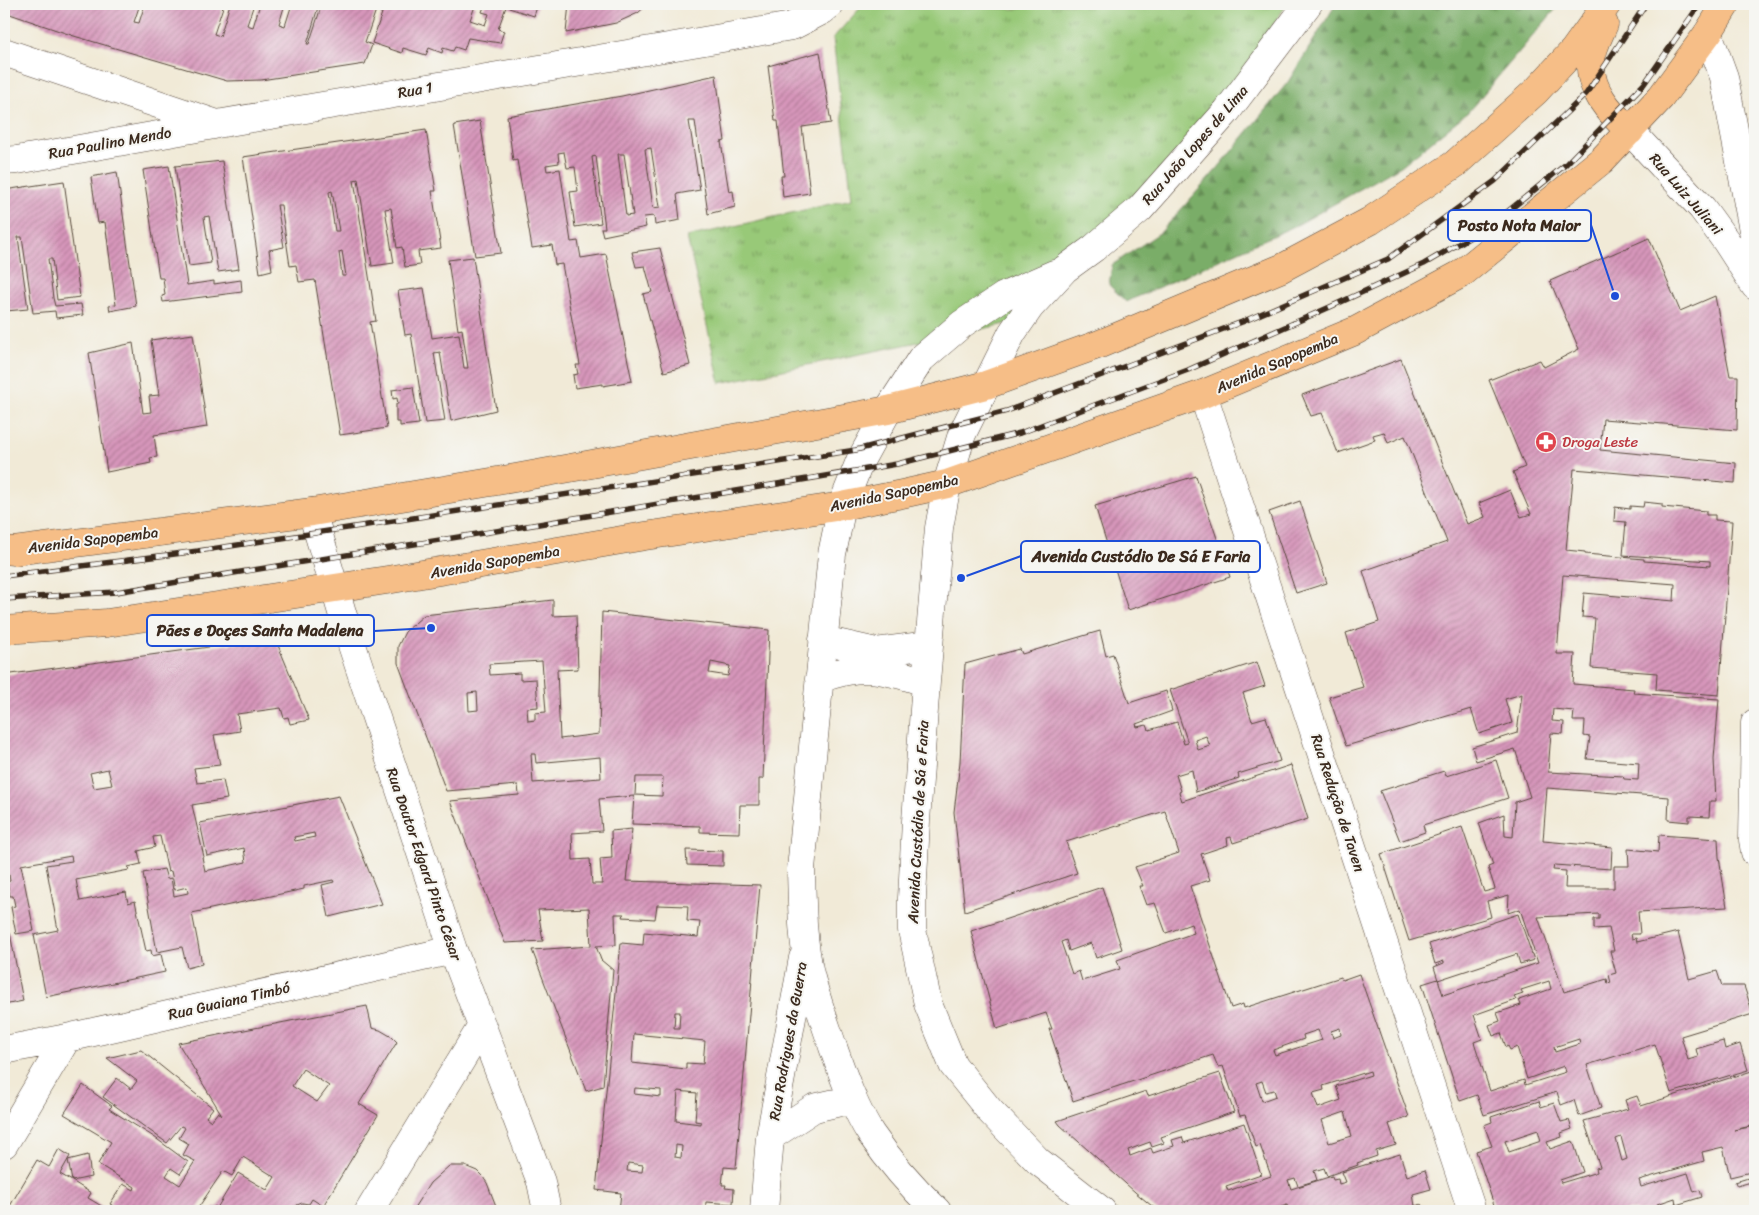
<svg xmlns="http://www.w3.org/2000/svg" width="1759" height="1215" font-family="Sriracha,sans-serif">
	<style>
		.forest { fill: url(#forest-firs); stroke: #5a6c43 }
		.park { fill: url(#park-tufts); stroke: #6a7a4b }
		.building { fill: url(#building-hatch); fill-rule: evenodd }
		.lines { fill: none; stroke-linecap: round; stroke-linejoin: round }
		.minor-casing { stroke: #56473a; stroke-width: 29 }
		.major-casing { stroke: #56473a; stroke-width: 29 }
		.minor { stroke: #fff; stroke-width: 28 }
		.major { stroke: #f6be87; stroke-width: 28 }
		.rail-casing { stroke: #3b2a1e; stroke-width: 5.5 }
		.rail { stroke: #f6f6f2; stroke-width: 4; stroke-dasharray: 11; stroke-linecap: butt }
		.labels { text-anchor: middle; dominant-baseline: central; stroke-width: 4; stroke-linejoin: round; paint-order: stroke }
		.street-label { font-size: 15px; fill: #3b2a1e; stroke: #f6f6f2 }
		.health-label { font-size: 15px; fill: #be3a42; stroke: #f6f6f2; text-anchor: start }
		.leader { fill: none; stroke: #1d4ed8; stroke-width: 2 }
		.callout-dot { fill: #1d4ed8; stroke: #f6f6f2; stroke-width: 2 }
		.callout { fill: #f6f6f2; stroke: #1d4ed8; stroke-width: 2 }
		.callout-label { font-size: 16px; text-anchor: middle; font-weight: bold; fill: #3b2a1e }
	</style>
	<defs>
		<pattern id="forest-firs" width="22" height="20" patternUnits="userSpaceOnUse" patternTransform="scale(1.25)"><rect width="22" height="20" fill="#7aad68"/><path d="M5 1l3.5 6h-7zM16 11l3.5 6h-7z" fill="#658d55"/></pattern>
		<pattern id="park-tufts" width="24" height="20" patternUnits="userSpaceOnUse" patternTransform="scale(1.25)"><rect width="24" height="20" fill="#98c978"/><path d="M3 7l-1-3M5 7V3M7 7l1-3M15 17l-1-3M17 17v-4M19 17l1-3" fill="none" stroke="#7da362"/></pattern>
		<pattern id="building-hatch" width="6" height="6" patternUnits="userSpaceOnUse" patternTransform="scale(1.25)"><rect width="6" height="6" fill="#d796bb"/><path d="M-1 1l2-2M0 6l6-6M5 7l2-2" fill="none" stroke="#b07b97"/></pattern>
	</defs>
	<rect width="100%" height="100%" fill="#f6f6f2"/>
	<filter id="ink" filterUnits="userSpaceOnUse"><feTurbulence type="fractalNoise" baseFrequency=".02" numOctaves="2"/><feDisplacementMap in="SourceGraphic" scale="10" xChannelSelector="R" yChannelSelector="G"/><feConvolveMatrix kernelMatrix="1 2 1 2 8 2 1 2 1" color-interpolation-filters="sRGB"/></filter>
	<filter id="wash" filterUnits="userSpaceOnUse"><feTurbulence type="fractalNoise" baseFrequency=".0096" numOctaves="4" result="noise"/><feDisplacementMap in="SourceGraphic" scale="20" xChannelSelector="R" yChannelSelector="G"/><feGaussianBlur stdDeviation="1.12" result="paint"/><feColorMatrix in="noise" values="0 0 0 0 0 0 0 0 0 0 0 0 0 0 0 0 0 1.4 0 .05"/><feComposite in="paint" operator="in"/></filter>
	<g filter="url(#wash)">
		<rect width="100%" height="100%" fill="#f1ead7"/>
		<path class="forest" d="M1336,4H1560L1468,112L1401,166L1299,224L1126,302L1109,285L1112,265L1161,232L1218,168L1288,82Z"/>
		<path class="park" d="M871,4H943L973,7L1018,9L1036,4H1287L1223,101L1020,321L720,383L687,237L852,199L833,38L862,6Z"/>
		<g id="blocks">
			<path class="building" d="M4,4H140L134,22L139,23L145,4H224L214,34L220,36L230,4H254L247,25L253,27L260,4H285L279,24L285,26L292,4H319L307,44H309L322,4H469L475,6L470,20L485,25L489,14L482,12L485,4H507L498,29L504,31L500,43L468,38L464,50L455,47L453,51L443,48L442,53L429,48L426,55L403,48L402,53L372,43L382,13L376,10L365,42L372,45L365,64L261,80L227,81L74,36L4,12Z
				M511,4H538L534,16L509,8Z
				M569,4H648L638,13L616,23L566,33Z
				M820,52L831,123L802,127L810,193L783,197L781,176H784L778,121H775L768,66Z
				M716,75L725,141L721,142L729,192L733,191L735,207L708,214L695,121H689L700,190L677,194L680,220L655,225L654,216L644,217L646,227L603,236L601,228H605L596,156L592,157L601,223L575,227L570,192L578,191L575,167L567,168L564,152L558,153L559,163L546,165L547,171L560,169L571,242L578,241L581,258L606,254L632,381L603,386V384L575,388L573,375L578,374L576,365H580L562,264L555,265L552,245L532,248L517,160L513,161L507,116L622,96ZM651,148L660,207L653,208L645,149ZM618,154H624L633,215L626,216Z
				M480,121L501,253L475,256L454,125Z
				M426,130L436,191H432L441,248L418,251L420,265L405,267L402,247L397,248L391,208L385,209L394,263L372,266L358,179L354,180L376,321L370,322L387,428L340,435L315,280L299,282L296,265L290,266L281,205H277L284,247L269,250L272,270L260,273L243,157ZM332,191L339,231H335L329,192ZM342,251L346,276H342L339,252Z
				M222,161L239,269L218,272L209,216L204,217L211,263L189,266L175,166Z
				M169,166L187,285L214,281V284L241,280L242,292L163,302L162,296L165,295L163,278H159L143,170Z
				M117,172L136,306L110,311L109,306L116,305L105,222L98,223L91,177Z
				M64,181L80,297L57,300L52,259H48L53,298L55,306L81,304L83,315L56,318L55,311L33,313L22,237H18L28,309L6,311L4,291V190Z
				M1649,238L1680,311L1715,296L1730,376H1738L1737,430L1603,419L1600,450L1736,463L1735,483L1574,469L1566,550L1585,552V554L1644,559V561L1710,566V561L1623,555L1626,522L1614,521L1615,507L1630,509V506L1643,507L1644,502L1662,504V507L1706,511V515H1715V520L1732,521L1719,695L1656,690L1657,673L1591,668L1595,618L1582,617L1584,593L1674,601L1675,584L1563,575L1557,654H1575L1573,684L1634,689L1633,693L1719,699L1714,759L1716,801H1710L1709,817L1689,816V822L1668,820L1669,797L1547,788L1543,841L1612,847L1611,869L1554,865L1553,870L1566,871L1565,888H1614V866H1629L1628,849L1658,852L1659,835L1718,839L1719,857L1727,907L1638,912L1640,934H1631L1632,939L1636,938L1637,942L1678,932L1689,979L1717,971L1722,986H1744L1753,1014L1681,1036L1688,1060L1698,1057L1696,1049L1723,1041L1725,1049L1740,1044L1748,1070L1671,1093L1655,1044L1587,1065L1601,1108L1579,1116L1574,1100L1561,1105L1557,1092L1484,1115L1477,1095L1460,1101L1422,984L1438,979L1443,995L1538,963L1520,909L1508,913L1509,895L1487,901L1491,917L1409,941L1381,854L1462,827L1484,892L1495,889L1488,867L1493,865L1479,823L1504,814L1505,836L1513,837L1515,802L1530,797L1515,749L1476,761L1472,747L1517,733L1522,694L1505,699L1512,723L1479,734L1471,709L1346,746L1329,697L1363,687L1346,633L1379,622L1363,571L1447,542L1405,436L1388,443L1384,432L1373,435L1375,440L1338,453L1322,413L1311,416L1302,395L1401,359L1467,524L1485,517L1479,503L1510,490L1521,517L1531,514L1513,472L1525,467L1489,380L1540,360L1544,367L1579,349L1550,281ZM1553,709L1574,711L1573,721H1585L1584,736L1590,737L1587,759L1639,763L1638,780L1624,779L1623,776L1548,772L1551,733L1563,734L1564,722L1552,721ZM1599,914V919H1594V929L1609,928L1614,951H1610L1616,973L1609,975L1611,983L1608,984L1607,979L1564,992L1538,917ZM1549,981L1551,989L1519,1000L1521,1005L1497,1013L1500,1021L1489,1025L1493,1036L1501,1033L1506,1047L1508,1046L1510,1050L1517,1047L1527,1079L1564,1066L1566,1072L1525,1085L1524,1080L1490,1091L1474,1042L1482,1039L1474,1015L1516,1000L1514,997L1523,994L1521,990ZM1579,1039L1580,1044L1555,1052L1554,1047Z
				M660,248L690,365L664,372L643,294L652,292L645,266L636,267L632,252Z
				M473,257L496,410L451,421L440,352L434,353L445,421L425,423L411,334L405,335L398,291L424,288L432,338L459,334L464,368H468L462,329L458,330L448,260Z
				M193,334L207,427L154,435L157,457L150,458L151,463L107,472L89,353L133,343L143,413L151,412L149,396L159,395L151,340Z
				M413,387L419,424L400,426V422H396V404H398L397,398L393,399L392,390Z
				M1196,476L1230,577L1128,610L1095,506Z
				M1300,501L1327,583L1296,593L1269,512Z
				M553,600V616L576,615L578,669L557,670L560,739L599,734L602,612L769,630L763,779H759V805H740L739,833L700,832V826L632,824L634,796L599,799L602,831L572,833L573,860L590,859L592,884H602L600,859L612,858L611,831L632,829L626,881L760,885L736,1168L724,1167L722,1185H726L725,1188L734,1189L733,1204L706,1202L705,1211H619L621,1193L596,1190L621,943L643,945L644,932L698,937L700,922L687,921L688,906L657,905L655,919L623,917L624,914H615L616,945L596,946L601,960L613,970L603,1086L586,1091L532,950L591,946L589,908L538,910L543,941L505,943L450,801L519,795L518,785L446,791L398,663V646L405,632L424,615ZM542,661L546,712L535,713V720L528,721L527,708L538,707L536,679L520,680V673L490,675L489,664ZM711,662L730,666L728,676L709,673ZM477,692L478,710L469,711L468,693ZM531,754H535L536,763L600,757L601,778L533,783ZM636,777H663L662,796L635,795ZM675,1012H680L679,1028H674ZM634,1034L705,1041L703,1064L686,1063V1069L632,1063ZM635,1088L661,1090V1097L634,1094ZM678,1091L697,1093L695,1121L701,1122V1124L676,1121ZM676,1145L682,1146L681,1158L675,1157ZM628,1163L643,1165L642,1172L627,1171Z
				M1100,631L1106,656L1113,654L1129,703L1166,691L1172,711L1136,724L1137,727L1147,725L1149,730L1177,722L1184,744L1188,743L1170,690L1257,662L1265,686L1243,693L1252,721L1266,717L1280,761L1238,774L1239,778L1196,792L1192,770L1176,775L1181,791L1179,792L1182,801L1291,765L1308,819L1233,843L1231,837L1227,838L1228,845L1201,854L1210,880L1190,886L1231,1008L1243,1004L1244,1008L1341,977L1342,980L1359,974L1409,1117L1389,1124L1396,1145L1376,1151L1377,1156L1357,1163L1358,1165L1327,1176L1324,1168L1314,1171L1317,1180L1298,1186L1295,1178L1288,1180L1291,1189L1332,1176L1333,1180L1338,1179L1339,1184L1346,1182L1342,1172L1400,1154L1407,1176L1425,1170L1431,1189L1413,1194L1415,1206L1422,1204L1425,1211H1380L1379,1208L1368,1211H1288L1287,1205L1281,1207L1282,1211H1158L1135,1192L1060,1125L1057,1121L1146,1091L1148,1096L1220,1073L1234,1112L1161,1137L1164,1143L1152,1147L1150,1142L1128,1150L1130,1156L1151,1148L1153,1153L1174,1146L1172,1140L1182,1137L1184,1143L1244,1123L1261,1174L1226,1186L1228,1191L1271,1176L1260,1145L1256,1147L1245,1115L1240,1116L1223,1066L1218,1067L1213,1055L1073,1101L1049,1029H1052L1046,1013L997,1029L971,931L1102,887L1122,949L1096,958L1091,943L1069,951L1066,940L1061,942L1072,974L1079,971L1082,981L1120,969L1117,960L1194,933L1191,924L1166,933L1155,903L1146,905L1139,886H1143L1135,867L1179,853L1165,811L1066,842L1077,873L965,911L954,812L960,762L965,664L1020,649L1022,654ZM1206,736L1210,746L1198,750L1195,740ZM1340,1028L1341,1035L1333,1038L1331,1031ZM1318,1030L1322,1040L1275,1055L1273,1050L1304,1039L1303,1035ZM1370,1071L1371,1075L1336,1086L1341,1100L1318,1108L1313,1093L1324,1090L1323,1086ZM1262,1081L1266,1092L1274,1090L1276,1096L1262,1101L1256,1083ZM1345,1112L1352,1136L1329,1143L1322,1120Z
				M275,638L309,720L290,724L288,717L284,718L281,708L237,714L240,731L214,735L220,765L194,768L197,783L223,780L227,799L192,805L204,857H202L205,871L246,862L244,848L207,856L200,823L339,796L382,904L329,917L322,885L334,882L333,880L304,886V889L192,913L202,964L187,968L182,947L157,952L143,873L164,869L167,879L171,878L174,896L188,893L187,887L175,890L171,871L168,872L160,836L153,837L155,847L138,851L141,864L128,867L129,870L76,880L80,901L126,892L128,903L135,901L146,951L151,950L152,956L161,954L165,972L46,997L34,935L58,930L46,865L72,861L71,856L21,865L34,931L16,934L11,907L15,906L13,896H10L7,882L10,881L9,875L4,876V675ZM108,769L112,785L94,788L90,773ZM314,833L315,837L295,841L294,837Z
				M1496,760L1508,798L1423,825L1425,832L1400,841L1380,791L1444,771L1446,776Z
				M686,850L723,851V866L687,865Z
				M1518,914L1534,960L1520,964L1517,954L1438,980L1434,967L1444,963V961L1435,964L1429,944Z
				M10,933L23,1001L4,1005V934Z
				M367,1006L372,1028L380,1030L392,1037L397,1042L359,1104L378,1115L323,1206L312,1199L309,1204L302,1203L297,1205L292,1211H212L215,1206L217,1208L238,1173L267,1190L275,1177L243,1157L232,1176L223,1171L196,1211H122L110,1204L123,1184L134,1190L135,1187L98,1164L111,1142L64,1114L83,1085L112,1106L109,1109L154,1137L188,1162L180,1174L171,1168L166,1176L180,1185L195,1161L183,1155L189,1144L179,1138L185,1128L181,1126L167,1143L103,1097L117,1078L131,1089L137,1081L107,1058L141,1050L213,1108L206,1117L211,1121L218,1112L222,1115L178,1043ZM303,1069L329,1086L317,1102L292,1086Z
				M1755,1070V1096L1753,1097L1755,1105V1125L1734,1130L1755,1126V1171L1730,1177L1723,1147L1702,1152L1704,1161L1639,1180L1641,1187L1688,1173L1694,1192L1700,1190L1702,1197L1676,1205L1675,1198L1657,1204L1659,1211H1496L1476,1151L1492,1146L1484,1125L1492,1122L1491,1117L1539,1101L1541,1107L1554,1103L1561,1122L1569,1120L1572,1129L1561,1133L1562,1137L1547,1142L1550,1149L1573,1141L1583,1172L1560,1180L1561,1183L1597,1172L1596,1168L1600,1167L1584,1121L1628,1109L1625,1100L1637,1096L1641,1106ZM1538,1130L1541,1141L1509,1152L1505,1141ZM1621,1137L1627,1159L1622,1161L1616,1139Z
				M59,1149L70,1156L60,1174L72,1181L68,1160L88,1155L91,1177L72,1181L91,1193L88,1198L110,1211H7L37,1160L49,1167Z
				M449,1166H465L477,1171L483,1177L487,1183L498,1211H412L430,1183Z
				M1755,1176V1181L1737,1186L1735,1182Z"/>
		</g>
	</g>
	<g filter="url(#ink)">
		<use href="#blocks" fill-opacity="0" stroke="#56473a" stroke-width="1"/>
		<g class="lines">
			<g class="minor-casing">
				<path id="minor" d="M1708,33L1724,77L1755,241
					M4,52L217,124L792,26L823,10L830,4
					M1630,131L1702,208L1726,241L1755,286
					M4,161L17,160L214,125
					M1203,394L1472,1211
					M312,512L349,636L453,950L541,1182L547,1211
					M823,640L876,652L929,645
					M819,679C866,662 880,669 926,682
					M1755,723L1753,840L1755,852
					M4,1050L67,1038L453,950
					M770,1137L814,1108L853,1099
					M4,1144L67,1038
					M369,1211L482,1026
					M764,1211L770,1137L803,958
					M937,1211C912,1187 890,1162 871,1134C854,1108 843,1075 833,1047C825,1023 816,999 810,974C802,940 802,904 801,869L832,554L842,506L860,461L888,410L921,359L962,324L1004,296L1054,274
					M1102,1211L1038,1161L990,1111L953,1065L928,1004L912,930V898L916,821L926,682L939,528L947,484L962,434L1012,333L1030,307L1065,269L1094,248L1140,209L1227,111L1308,4"/>
			</g>
			<g class="major-casing">
				<path id="major" d="M1604,24C1599,36 1592,48 1591,61C1588,89 1610,113 1630,131
					M4,550L14,551L312,512L515,478L888,410L986,385L1100,344L1282,268L1370,221L1455,164L1536,91L1574,50L1607,4
					M4,630L107,623L387,580L645,536L842,506L902,494L947,484L1203,394L1355,331L1461,274L1602,160L1661,97L1708,33L1726,4"/>
			</g>
			<use href="#minor" class="minor"/>
			<use href="#major" class="major"/>
			<g class="rail-casing">
				<path id="rail" d="M4,576L198,551L856,450L1007,411L1242,322L1388,259L1495,181L1586,94L1646,4
					M4,599L116,592L539,524L897,464L1020,433L1188,370L1330,307L1424,264L1491,225L1565,165L1644,84L1700,4"/>
			</g>
			<use href="#rail" class="rail"/>
		</g>
	</g>
	<defs>
		<g id="pharmacy-disc" transform="scale(1.125)"><circle r="9.5" fill="#e0444e" stroke="#f6f6f2"/><path d="M-2-6h4v4h4v4h-4v4h-4v-4h-4v-4h4Z" fill="#fff"/></g>
	</defs>
	<g fill-rule="evenodd">
		<use href="#pharmacy-disc" x="1546" y="442"/>
	</g>
	<g class="labels">
		<g class="street-label">
			<text transform="translate(415 90) rotate(-10)">Rua 1</text>
			<text transform="translate(110 143) rotate(-10)">Rua Paulino Mendo</text>
			<text transform="translate(1195 145) rotate(-49)">Rua João Lopes de Lima</text>
			<text transform="translate(1686 194) rotate(49)">Rua Luiz Juliani</text>
			<text transform="translate(1277 363) rotate(-23)">Avenida Sapopemba</text>
			<text transform="translate(894 493) rotate(-12)">Avenida Sapopemba</text>
			<text transform="translate(93 540) rotate(-7)">Avenida Sapopemba</text>
			<text transform="translate(495 562) rotate(-10)">Avenida Sapopemba</text>
			<text transform="translate(1338 803) rotate(72)">Rua Redução de Taven</text>
			<text transform="translate(918 822) rotate(-87)">Avenida Custódio de Sá e Faria</text>
			<text transform="translate(424 864) rotate(71)">Rua Doutor Edgard Pinto César</text>
			<text transform="translate(229 1001) rotate(-13)">Rua Guaiana Timbó</text>
			<text transform="translate(788 1041) rotate(-80)">Rua Rodrigues da Guerra</text>
		</g>
		<g class="health-label">
			<text x="1562" y="442">Droga Leste</text>
		</g>
	</g>
	<path class="leader" d="M1615 296L1591 225M961 578L1021 556M431 628L374 631"/>
	<g class="callout-dot">
		<circle cx="1615" cy="296" r="5"/>
		<circle cx="961" cy="578" r="5"/>
		<circle cx="431" cy="628" r="5"/>
	</g>
	<g class="callout">
		<rect x="1448" y="210" width="143" height="31" rx="5"/>
		<rect x="1021" y="541" width="239" height="31" rx="5"/>
		<rect x="147" y="615" width="227" height="31" rx="5"/>
	</g>
	<g class="callout-label">
		<text x="1519" y="231">Posto Nota Maior</text>
		<text x="1141" y="562">Avenida Custódio De Sá E Faria</text>
		<text x="260" y="636">Pães e Doçes Santa Madalena</text>
	</g>
	<rect width="1759" height="1215" fill="none" stroke="#f6f6f2" stroke-width="20"/>
</svg>
